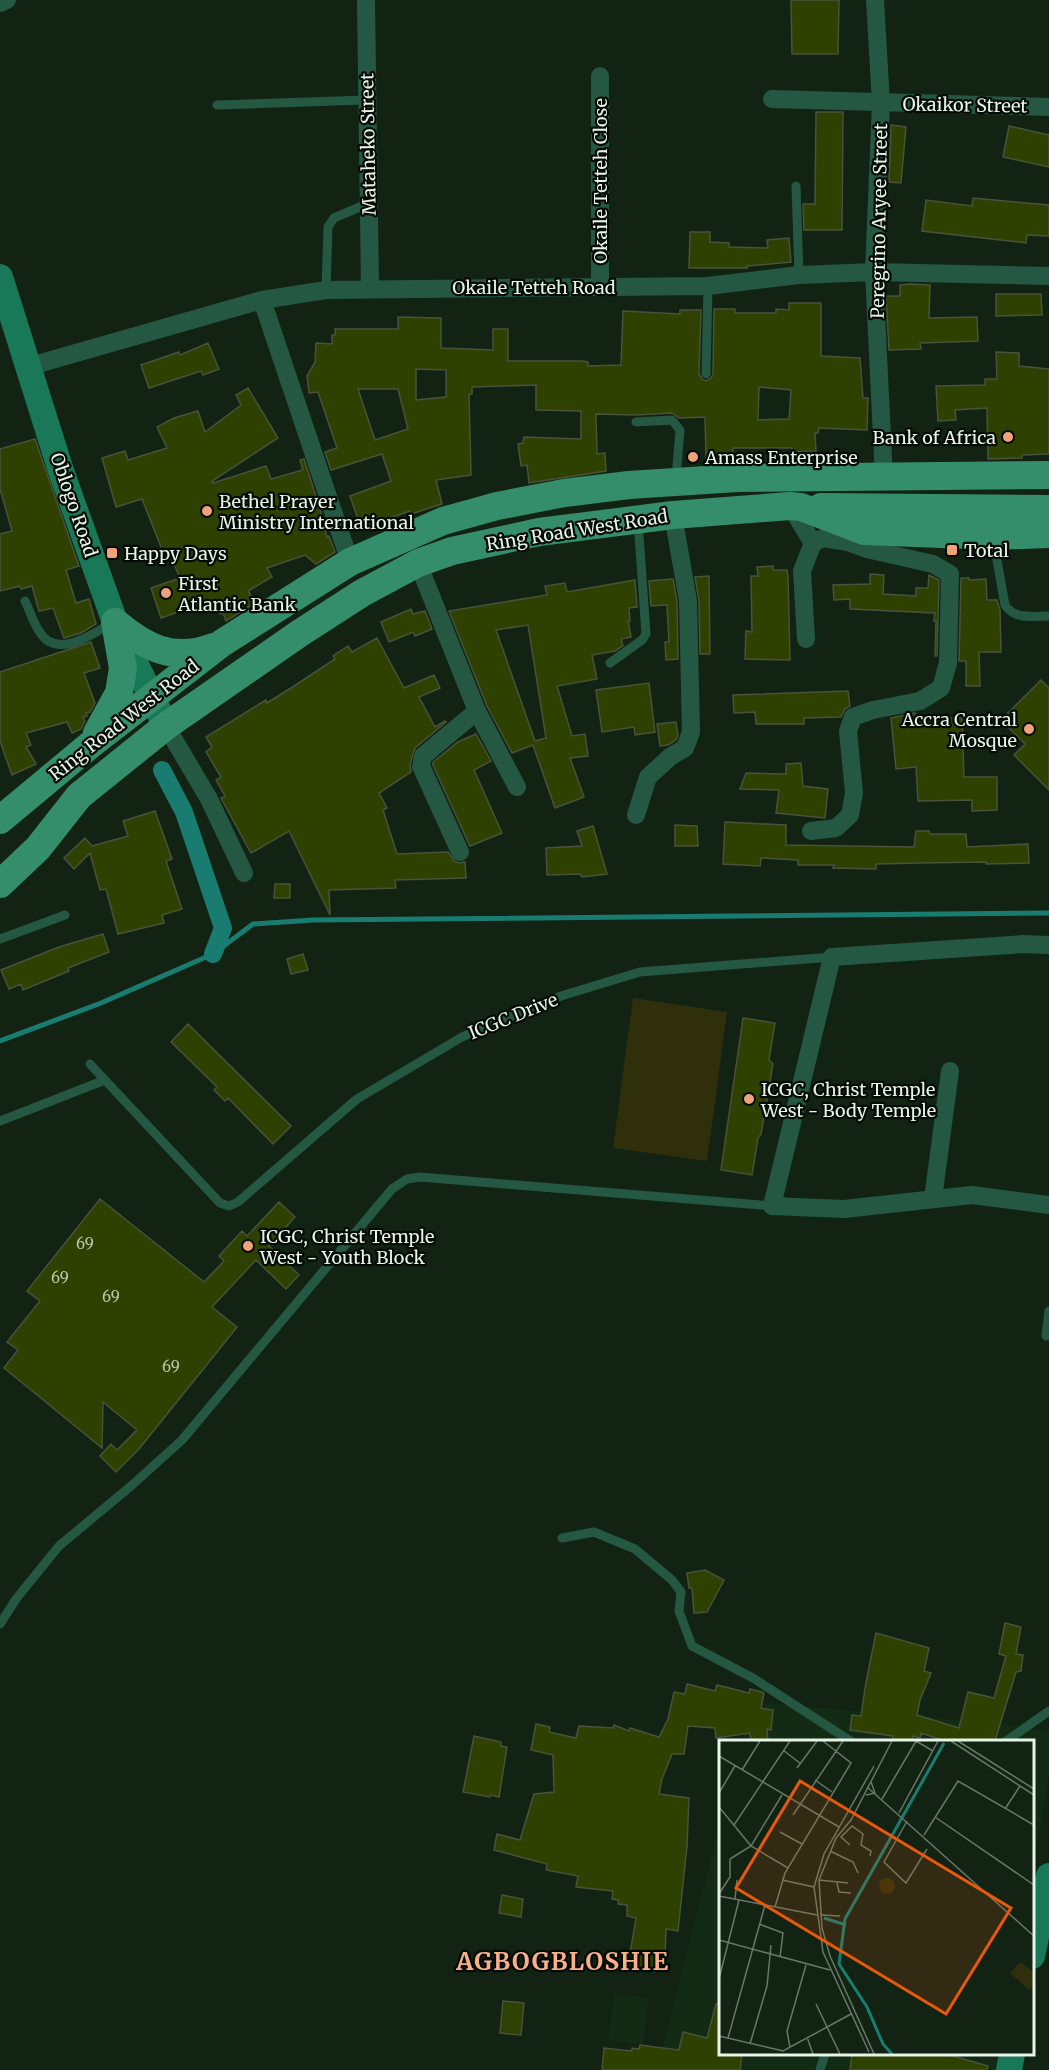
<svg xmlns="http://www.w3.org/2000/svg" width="1049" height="2070" font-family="Merriweather,serif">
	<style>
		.built { fill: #132a15 }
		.green { fill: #302f0b }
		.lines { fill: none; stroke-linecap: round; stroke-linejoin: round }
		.stream { stroke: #197c71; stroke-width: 5 }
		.canal { stroke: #197c71; stroke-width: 18 }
		.building { fill: #2e4101; stroke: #49523b; stroke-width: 1.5; fill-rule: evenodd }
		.lane { stroke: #245843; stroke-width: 9 }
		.street { stroke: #245843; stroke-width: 18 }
		.secondary { stroke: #187858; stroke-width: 26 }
		.primary { stroke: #348d6b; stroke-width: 28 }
		.poi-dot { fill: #f0a278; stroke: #040b05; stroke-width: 2 }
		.labels { text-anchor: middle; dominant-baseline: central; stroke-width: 4.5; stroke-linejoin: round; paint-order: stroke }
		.number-label { font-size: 15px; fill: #bac7ae }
		.street-label { font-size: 18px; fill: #e8f4e8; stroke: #040b05 }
		.poi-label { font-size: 18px; fill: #e8f4e8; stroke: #040b05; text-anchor: start }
		.district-label { font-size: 24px; font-weight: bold; letter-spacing: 1.5px; fill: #f9b089; stroke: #040b05 }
		.inset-river { fill: none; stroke: #197c71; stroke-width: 3 }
		.inset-road { fill: none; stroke: #687768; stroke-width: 1.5 }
		.view { fill: #e8590c; fill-opacity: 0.15; stroke: #e8590c; stroke-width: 3 }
		.inset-edge { fill: none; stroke: #e8f4e8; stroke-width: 3 }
	</style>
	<rect width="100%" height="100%" fill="#122313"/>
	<path class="built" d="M752,1702L1004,1724L1049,1732V1772L1033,1870L1032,1742H742Z
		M720,1824V2054H1001L999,2070H657Z
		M614,1994L649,1998L643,2045L608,2040Z"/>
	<path class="green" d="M633,998L727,1012L707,1161L613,1148Z"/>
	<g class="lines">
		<path class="stream" d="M0,1041L101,1003L213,954L253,924L313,920L1049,913"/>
		<path class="canal" d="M162,770L184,812L223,928L213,954"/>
	</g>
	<path class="building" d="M791,0H839L838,54H792Z
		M816,112H843L842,230H804L803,204H815Z
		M891,125L906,127L901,183L889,182Z
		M1009,126L1049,135V167L1003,157Z
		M973,198L1049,205V236L1027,235L1026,243L922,231L926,200L972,206Z
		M690,232H710V242L729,243V247L768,248L767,240L789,238L791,262L747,266V268H689Z
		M910,284L930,285L929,318L977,317L978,341L920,343L921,349L889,350L886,296H900V285Z
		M996,294H1041L1042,315L996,316Z
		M789,303H821V356L860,358L863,398H868L867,430L819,428L818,433H815L816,451L792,452V448H733V460L706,461L705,417L679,418L672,413L635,415L596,414L597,454L605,453L606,471L529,483L527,465L521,466L518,444L523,443L524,437L581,439V411L536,410V385L472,387V394H469L471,475L436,480L442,504L411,514L410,511L361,528L350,496L391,481L382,454L331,470L325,452L337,448L318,392L309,393L307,376L315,362L316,343L332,344V335H335V329H398V317L441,318V348L493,350V329H508V361H582L588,362V366L621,365L623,311L680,314V310H701L699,374L702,379L706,381L711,378L713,374L714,309H735V313H776V309L789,310ZM416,369L446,370V397L416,400ZM759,387L791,390L789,419L758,420ZM358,389H398L408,429L375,440Z
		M208,343L219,369L203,375L201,371L149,388L141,365L179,352L180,355Z
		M996,352L1019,353V366L1049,369V454L1022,455V458L988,459L987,408L955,410L956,420L938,421L936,386L985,385V379H997Z
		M248,388L278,438L212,481L213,483L266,466L271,479L303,470L300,460L304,459L320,509L327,537L329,536L335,552L316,564L305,555L267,568L272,577L248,591L255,603L226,621L223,613L220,614L212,600L161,618L151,588L180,578L168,550L163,552L142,499L116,507L102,458L125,451L128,460L167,448L157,427L174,418L198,411L205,432L241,405L236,395Z
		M35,439L79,566L66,570L76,603L89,599L96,624L81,633L64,638L53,608L39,611L32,586L21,589L20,586L0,591V534L12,531L0,489V449Z
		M773,566V570H787L788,576L790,660L745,659L746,631L752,632L751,576H758L757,567Z
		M870,574L884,575L883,594L916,596V588H928L929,575L939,580L937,656H935L936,621H934L935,613L850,609V599L834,600L833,585L870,584Z
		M709,576L710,654H700L699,601L695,577Z
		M961,578H969V580L986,579L987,600H997L1000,610L1001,652H979L980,686H966V661H959Z
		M673,579L677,602L678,659L666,660L665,642H669L667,605L651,606L649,581Z
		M635,580L637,607L629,608L630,621H628L631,637L621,639L623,646L615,651L592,655L597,679L557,686L572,736L585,734L588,756L570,758L584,797L555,808L533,745L512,753L487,706L449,611L547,595L545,586L565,583L567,592ZM528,625L546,738L535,741L496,630Z
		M411,609L413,614L425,611L432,629L415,636L413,632L389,642L381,622Z
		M377,638L404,688L434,675L440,688L419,697L435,727L445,721L446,722L415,748L410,764L411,772L379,793L387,808L383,810L397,854L448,852L454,861L459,863L465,862L466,878L395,880L396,888L329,890L330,915L289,831L251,853L221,798L225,796L216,780L221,777L206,752L212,747L206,737L266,700L267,703L291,688L335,659L333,656L348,646L352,652Z
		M91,642L100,668L84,673L95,703L90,712L86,713L87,716L83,717L85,721L81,729L72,733L67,722L26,733L31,745L26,747L36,764L12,775L0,741V672Z
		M1041,680L1049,688V790L1014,755L1025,744L1001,720Z
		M649,683L655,732L635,735L634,727L602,732L596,690Z
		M848,691L850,706L845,709L841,717L804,718V724H756L755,712L734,713L733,695Z
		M915,713L916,718H962L964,777H997V810L972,811V800L918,801L916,767L896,769L891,718Z
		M676,722L678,735L676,740L668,745L660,746L657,724Z
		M476,734L491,761L474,770L502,833L470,846L433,765V762L458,742Z
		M801,763L803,786L828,789L825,818L776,813L779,790L740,789L746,773L786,774V764Z
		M155,811L172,859L166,861L182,909L162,915L164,923L118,934L106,889L100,890L90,853L74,869L64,858L85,838L92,846L128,836L123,821Z
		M725,822L786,825V845L914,847L916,831H929L930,834H966L967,847L1028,844L1029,863L986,864V862L920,863L876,864V869L833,868L834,865H798V860L761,858L760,866L723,864Z
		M675,825L697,826L698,846H675Z
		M593,826L607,874L582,877L580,874L547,875L546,848L582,846L577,831Z
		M275,884H290V898H274Z
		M103,934L109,952L68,968L69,971L23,990L21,984L9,989L1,970L59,947Z
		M303,954L308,970L291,974L287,959Z
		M743,1018L775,1023L769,1060L773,1064L761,1134L758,1138L752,1175L721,1170Z
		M188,1024L291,1126L273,1144L228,1098L225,1101L214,1090L217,1087L171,1042Z
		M100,1199L204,1282L224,1261L219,1256L242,1231L247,1236L279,1202L295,1217L269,1246L299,1275L286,1289L256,1260L212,1307L237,1327L139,1449L116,1472L100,1456L111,1444L117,1450L137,1430L103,1402L102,1448L4,1368L18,1350L7,1342L40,1301L27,1291Z
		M705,1570L724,1580L707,1612L694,1613L692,1588H689L687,1573Z
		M1005,1623L1021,1627L1016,1654L1023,1655L1021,1671L1016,1672L995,1741L948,1742L921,1733L920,1738L913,1736L912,1742H892L893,1736L850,1730L852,1715L861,1716L866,1682L876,1633L929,1648L924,1671L931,1673L920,1700L917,1715L959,1728L968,1692L994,1698L1006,1656L999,1654Z
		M687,1684L715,1691L717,1685L749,1693L750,1689L762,1692L764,1693L761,1708L773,1710L771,1730L767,1729L768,1742H751L750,1733L716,1738L715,1728L688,1726L684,1754H672L662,1779L659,1794L689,1798L687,1846L678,1931L666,1929L665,1959L657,1958L655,1972L635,1968L637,1954H630L636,1918L627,1916V1905L618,1904L619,1900L612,1899L613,1891L576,1887L578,1876L546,1870L547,1864L494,1850L497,1834L520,1840L534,1794L554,1792L553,1755L531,1750L536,1724L550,1727L549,1732L576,1738L579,1726L613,1728L614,1725L629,1731L630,1728L659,1737L668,1719L674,1692L685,1694Z
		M474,1736L501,1742V1746L507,1747L499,1797L491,1795L490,1797L463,1792Z
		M502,1895L523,1899L521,1917L499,1913Z
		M503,2001L524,2003L521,2035L500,2033Z
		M716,2004H720V2054H742L740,2070H602L604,2048L632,2051V2048L639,2049L640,2045L679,2050L683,2032L707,2038Z
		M852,2054H954L953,2056L988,2066L987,2070H850Z"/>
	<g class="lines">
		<path class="lane" d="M217,105L366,100
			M796,186L799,275
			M326,290L328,227L334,218L369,203
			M706,374L708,286
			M636,422L672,420L680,430L676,478
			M993,538L1005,605C1015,620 1033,616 1049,616
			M25,601C30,611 33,622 39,631C56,660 91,635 110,624
			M610,663L642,640L646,634L638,521
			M0,939L65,915
			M90,1064L220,1203L229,1206L238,1202L357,1099L462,1037L561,996L640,972L832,957
			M0,1121L105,1080
			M1046,1336L1049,1311
			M562,1538L594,1532L635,1549L672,1580L681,1592L679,1611L692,1646L753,1678L852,1742
			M0,1624L16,1599L59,1546L131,1486L182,1440L392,1189L407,1179L420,1177L772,1206
			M1005,1742L1049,1711
			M820,2070L825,2054"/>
		<path class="street" d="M366,0L370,288
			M875,0L881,103L874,272L884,478
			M0,3L7,0
			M772,99L1049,107
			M600,287V76
			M262,300L350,562
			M27,367L262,300L326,290L708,286L799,275L874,272L1049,276
			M790,506L813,543
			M418,563L477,711L517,787
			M806,639L802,571L813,543L823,538L848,542L867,549L933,564L950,574L948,663L941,688L920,701L873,710L853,717L848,731L854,793L850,815L836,828L811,831
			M166,726L209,799L244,873
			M636,815L648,777L670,757L685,748L691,732L688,601L673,515
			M460,852L421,766L423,756L477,711
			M1049,945L1024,944L832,957L772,1206L844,1209L972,1195L1049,1205
			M933,1199L950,1071"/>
		<path class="secondary" d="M0,277L61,471L115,622L166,726
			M1032,1956L1049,1876
			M1009,2070L1012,2054"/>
		<path class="primary" d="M821,507L1049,509
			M115,622C146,648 173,662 213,647
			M97,733L119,693L123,668L115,622
			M0,820L90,745L222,643L350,562L443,521L497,506L564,493L629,485L737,478L1049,475
			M0,884L38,848L79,796L166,726L300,633L362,593L418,563L452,551L539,532L673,515L790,506L801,507L864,531L993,536L1049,534"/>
	</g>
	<g class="poi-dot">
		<circle cx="1008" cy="437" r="6"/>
		<circle cx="693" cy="457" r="6"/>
		<circle cx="207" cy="511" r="6"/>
		<rect x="946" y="544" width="12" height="12" rx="3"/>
		<rect x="106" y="547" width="12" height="12" rx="3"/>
		<circle cx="166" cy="593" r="6"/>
		<circle cx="1029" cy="729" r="6"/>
		<circle cx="749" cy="1099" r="6"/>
		<circle cx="248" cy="1246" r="6"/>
	</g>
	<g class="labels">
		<g class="number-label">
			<text x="85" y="1243">69</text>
			<text x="60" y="1277">69</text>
			<text x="111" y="1296">69</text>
			<text x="171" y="1366">69</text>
		</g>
		<g class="street-label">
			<text transform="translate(965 105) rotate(1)">Okaikor Street</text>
			<text transform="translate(368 144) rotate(-91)">Mataheko Street</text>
			<text transform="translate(600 181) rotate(-90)">Okaile Tetteh Close</text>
			<text transform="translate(879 221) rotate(-89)">Peregrino Aryee Street</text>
			<text x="534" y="287">Okaile Tetteh Road</text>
			<text transform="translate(74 505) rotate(71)">Oblogo Road</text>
			<text transform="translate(577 530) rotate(-9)">Ring Road West Road</text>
			<text transform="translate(124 720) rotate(-38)">Ring Road West Road</text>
			<text transform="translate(513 1016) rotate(-22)">ICGC Drive</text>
		</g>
		<g class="poi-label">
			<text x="996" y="437" text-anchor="end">Bank of Africa</text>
			<text x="705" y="457">Amass Enterprise</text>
			<text x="219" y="501">Bethel Prayer<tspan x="219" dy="21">Ministry International</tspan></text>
			<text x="964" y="550">Total</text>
			<text x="124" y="553">Happy Days</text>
			<text x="178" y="583">First<tspan x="178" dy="21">Atlantic Bank</tspan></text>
			<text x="1017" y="719" text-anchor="end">Accra Central<tspan x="1017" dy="21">Mosque</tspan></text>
			<text x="761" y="1089">ICGC, Christ Temple<tspan x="761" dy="21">West - Body Temple</tspan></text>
			<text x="260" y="1236">ICGC, Christ Temple<tspan x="260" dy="21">West - Youth Block</tspan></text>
		</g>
		<g class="district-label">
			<text x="563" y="1961">AGBOGBLOSHIE</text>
		</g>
	</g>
	<g transform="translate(719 1740)">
		<rect width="315" height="315" fill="#122313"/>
		<path d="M160 146a8 8 0 1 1 16 0a8 8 0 1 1-16 0ZM302,222L315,233V246L310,250L291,233Z" fill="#302f0b"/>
		<path class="inset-river" d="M105,178L127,185M173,314L164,304L148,267L120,224L126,179L225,3"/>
		<path class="inset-road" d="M232,1L315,55M239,1L315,49M64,10L82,24M0,16L120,87M78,28L98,1M23,30L41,1M96,40L113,52M148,47L315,196M0,53L16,26M147,55L156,53L152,42M163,59L197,1L214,11M0,67L32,106L69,128M286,69L301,46M180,73L219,1M74,75L124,1M216,77L315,145M188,81L165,122L187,143L208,109M15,85L71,1M61,92L83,104M205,95L239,41L315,85M131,105L122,97L133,86L144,94L142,105L152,111L151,116M111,111L134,122L139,133M11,119L32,106L63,55M63,140L95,147M100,140L129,143M118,143L120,152L132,153M0,154L11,137V119M0,156L98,175M16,159L18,140M56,167L66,133L132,23L104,1M101,175L121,176M40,184L64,193L61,217M0,200L111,230M0,239L20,160M97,264L121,314M0,296L64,311L132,274M88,297L94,314M9,298L46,165M31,304L48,246L52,205M71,308L68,291L87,225M150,312L104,212L95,147L105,114L155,26M155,314L111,216L103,188L100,140L117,98L132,80L173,1"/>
		<path class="view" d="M81,41L292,168L227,274L17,148Z"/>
		<rect width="315" height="315" class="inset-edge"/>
	</g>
</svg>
